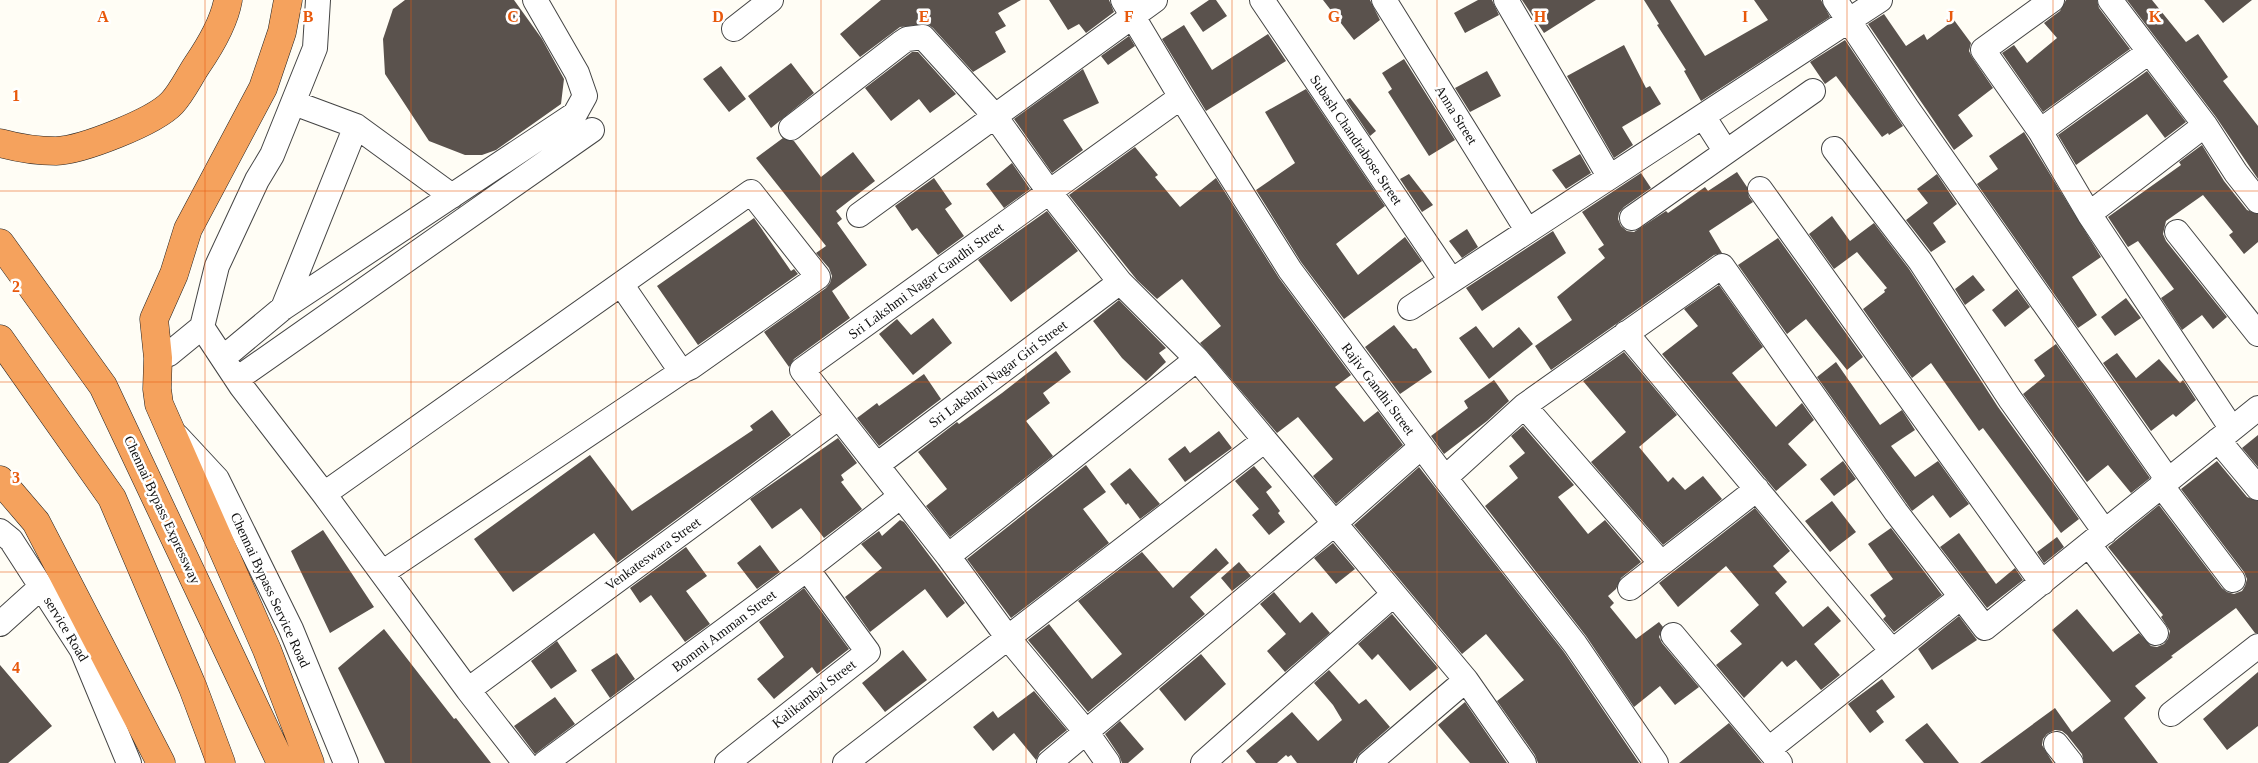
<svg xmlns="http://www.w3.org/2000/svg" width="2258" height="763" font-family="Georgia,serif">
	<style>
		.building { fill: #5a524d }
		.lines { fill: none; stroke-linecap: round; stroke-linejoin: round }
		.minor-casing { stroke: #444; stroke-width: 26 }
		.highway-casing { stroke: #222; stroke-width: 29 }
		.minor { stroke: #fff; stroke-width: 24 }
		.highway { stroke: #f5a25d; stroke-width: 28 }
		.grid { fill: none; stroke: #e8590c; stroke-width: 1; stroke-opacity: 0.55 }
		.labels { text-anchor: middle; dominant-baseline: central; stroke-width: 5; stroke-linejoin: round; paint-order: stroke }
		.street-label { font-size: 14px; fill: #111; stroke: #fff }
		.grid-label { font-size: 16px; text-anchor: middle; font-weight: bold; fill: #e8590c; stroke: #fff; stroke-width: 5; stroke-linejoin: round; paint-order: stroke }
	</style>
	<rect width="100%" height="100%" fill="#fffdf5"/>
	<path class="building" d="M405,0H514L542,39L564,79L561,104L496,150L482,155H465L429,141L385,74L383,39L393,9Z
		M881,0H1021L998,13L1006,26L995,32L1006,52L973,72L933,28L927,24L900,27L860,57L840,34Z
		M1049,0H1109L1114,12L1086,33L1079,24L1068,30Z
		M1209,0H1216L1227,16L1203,32L1190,13Z
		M1323,0H1370L1380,20L1354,40Z
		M1478,0H1492L1499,15L1465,33L1454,13Z
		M1522,0H1596L1544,33Z
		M1644,0H1670L1705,56L1768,20L1754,0H1821L1830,17L1701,101L1684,71L1686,70L1657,25L1659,24Z
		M2066,0H2097L2099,8L2130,49L2043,112L2002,53L2014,45L2027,63L2057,38L2044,23L2060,11Z
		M2127,0H2152L2186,42L2198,34L2228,77L2223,81L2258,126V179L2216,117Z
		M2204,0H2252L2223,23Z
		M1884,14L1906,46L1924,34L1927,40L1954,20L1971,43L1969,51L1972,57L1993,88L1958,115L1973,136L1954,150L1868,24Z
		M1184,25L1212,70L1268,34L1286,61L1206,111L1162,39Z
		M1129,36L1135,46L1108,65L1101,56Z
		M1845,40L1903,126L1889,135L1888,133L1882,137L1836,76L1825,84L1810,62Z
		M1624,45L1646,88L1650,86L1661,104L1622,127L1633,145L1614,158L1567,76Z
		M912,52H918L956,94L930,113L919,99L891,121L865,88Z
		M1404,59L1455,140L1429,156L1388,92L1392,89L1382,73Z
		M791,63L814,93L771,128L748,96Z
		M721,66L746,99L729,112L703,79Z
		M1083,69L1099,103L1063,120L1083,150L1052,173L1014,119Z
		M1487,71L1501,96L1470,112L1455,88Z
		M2147,71L2186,122L2165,138L2147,114L2076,165L2058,135Z
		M1306,89L1385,206L1336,244L1358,275L1405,237L1422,261L1344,319L1301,262L1256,190L1295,163L1265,112Z
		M1350,98L1376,131L1370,136L1346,100Z
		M2024,132L2101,257L2072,277L2097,315L2078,328L1977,184L1998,169L1989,156Z
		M783,138L794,141L821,177L853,152L875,181L836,211L842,219L837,223L867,265L832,291L850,318L794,359L789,367L764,332L826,288L830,283L832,276L829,268L816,253L826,246L756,158Z
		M2202,145L2224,181L2247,210L2258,214V242L2244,254L2229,235L2233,232L2203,195L2166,221L2163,234L2166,241L2227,317L2213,329L2202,315L2182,330L2161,298L2174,289L2138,241L2128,247L2108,217L2181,165L2179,162Z
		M1135,147L1158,175L1155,177L1180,207L1216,178L1279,278L1351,375L1335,387L1364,422L1378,411L1403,445L1336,504L1313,476L1333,459L1298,417L1277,433L1200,343L1221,326L1182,279L1157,299L1137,280L1069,195Z
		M1580,154L1591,173L1566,189L1552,170Z
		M1012,163L1030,189L1004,208L986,184Z
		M1737,172L1747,187L1749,197L1753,202L1709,231L1722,253L1714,255L1551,370L1535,346L1572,320L1557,297L1605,258L1598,249L1604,245L1582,212L1641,173L1651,188L1624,207L1619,213L1618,219L1621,226L1627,231L1634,232L1666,211L1668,213L1705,187L1708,191Z
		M1409,174L1433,205L1422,212L1400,179Z
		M1937,174L1957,204L1933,223L1946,242L1931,252L1906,220L1928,203L1917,189Z
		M934,178L952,204L945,209L964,236L938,255L917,228L912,231L895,206Z
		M1047,211L1078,251L1011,302L978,260Z
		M1832,216L1850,241L1874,223L1909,269L1998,407L2079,519L2061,533L1983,428L1979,431L1931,363L1912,378L1863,309L1885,292L1884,290L1887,288L1857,252L1834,269L1809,234Z
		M754,218L791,271L794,269L798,274L698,345L657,286Z
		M1467,229L1478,247L1462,258L1449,241Z
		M1553,231L1566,253L1482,311L1466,288Z
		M1778,238L1863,357L1847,370L1806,319L1787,334L1738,265Z
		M1973,275L1985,290L1965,305L1955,289Z
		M1719,285L1763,347L1732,373L1776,427L1802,403L1814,420L1788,444L1807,465L1776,491L1662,354L1698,326L1684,309Z
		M2017,289L2030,307L2005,327L1992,310Z
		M2126,298L2141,318L2115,336L2101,317Z
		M1119,300L1166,348L1159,353L1166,362L1146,381L1122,358L1093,321Z
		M933,318L952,343L913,375L879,334L897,319L911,335Z
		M1394,325L1413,349L1416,348L1432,372L1400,394L1365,347Z
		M1476,326L1493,348L1519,327L1533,344L1489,379L1459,338Z
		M2056,344L2150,478L2131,493L2108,465L2087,482L2023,394L2045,376L2034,360Z
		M1056,351L1071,372L1043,393L1050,403L1026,421L1053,456L950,537L926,506L947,489L918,452L957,422L959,424L1002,393Z
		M1624,352L1677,415L1639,447L1668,482L1673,477L1685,490L1703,476L1722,499L1663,545L1591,462L1626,432L1583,381Z
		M2117,353L2136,378L2159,359L2180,383L2183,380L2196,400L2176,417L2173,414L2151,431L2103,363Z
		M1836,362L1880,425L1902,410L1915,430L1891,446L1915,477L1938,461L1969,504L1950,518L1933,495L1912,511L1817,377Z
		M924,374L941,399L879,446L857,418L877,403L879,406Z
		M1494,380L1509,401L1487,421L1444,454L1431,436L1468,408L1464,401Z
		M772,410L791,435L617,563L594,533L513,592L474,539L590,455L632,511L753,430L750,426Z
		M1523,426L1574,485L1558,497L1588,534L1605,520L1641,562L1621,578L1616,589L1608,596L1614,603L1610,607L1636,639L1659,622L1663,627L1659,637L1662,643L1699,687L1675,705L1660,686L1634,707L1586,636L1485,506L1518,478L1509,466L1525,453L1511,436Z
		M1219,431L1232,448L1185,482L1168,459L1185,446L1190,453Z
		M2258,435V467L2242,448Z
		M838,438L857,463L841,475L844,480L841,482L862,509L824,538L801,508L772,529L750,499Z
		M1843,461L1856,479L1834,496L1820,479Z
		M2217,461L2247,497L2258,501V633H2255L2236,608L2171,656L2173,657L2135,686L2146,698L2124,718L2158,763H2084L2082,754L2067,735L2062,731L2055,730L2047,734L2043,739L2042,745L2053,763H1980L2055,708L2072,732L2111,701L2052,630L2077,609L2113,652L2139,633L2151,646L2157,647L2164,644L2168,639L2170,631L2161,617L2163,615L2108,547L2159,505L2222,588L2227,592L2234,594L2242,591L2245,586L2247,579L2244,572L2181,489Z
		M1086,465L1106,492L1083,509L1109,543L1011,618L967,559Z
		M1254,466L1272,487L1266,492L1280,511L1278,513L1285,522L1269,535L1252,515L1259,509L1235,481Z
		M1419,467L1564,652L1639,763H1538L1535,755L1497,701L1524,680L1486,634L1462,654L1354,525Z
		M1130,468L1160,504L1140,519L1128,503L1126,505L1110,484Z
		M1832,501L1856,532L1830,552L1805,521Z
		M1755,508L1790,551L1773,566L1787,582L1775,593L1803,627L1828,606L1841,621L1814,644L1840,675L1821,690L1796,660L1787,667L1782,661L1744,698L1716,665L1742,644L1730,631L1759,605L1726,566L1678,607L1659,583Z
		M900,520L904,522L965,603L947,618L925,589L870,632L845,597L882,568L861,544L879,531L882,536Z
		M1891,528L1942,595L1894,632L1883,619L1886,616L1870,595L1893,579L1868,544Z
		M323,530L374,607L330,633L291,551Z
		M1959,533L1996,584L2015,568L2023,580L1987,608L1940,547Z
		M2057,537L2064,547L2044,563L2037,552Z
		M1333,543L1355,569L1336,584L1314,558Z
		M760,545L780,572L757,589L737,563Z
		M686,547L707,576L686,591L710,624L685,642L651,595L640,603L630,588Z
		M1216,548L1229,563L1190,597L1205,614L1088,712L1028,640L1049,624L1092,679L1122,654L1078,601L1142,552L1173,588Z
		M1239,562L1251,576L1232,591L1221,578Z
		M804,588L849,649L817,674L812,667L774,699L757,679L784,657L759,622Z
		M1274,592L1300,623L1312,612L1330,633L1285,672L1267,651L1286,634L1260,604Z
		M1392,614L1438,668L1410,691L1378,654L1372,660L1358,644Z
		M1959,616L1977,640L1932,670L1918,649Z
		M384,629L454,719L456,718L491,763H385L338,668Z
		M557,641L577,671L551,689L531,661Z
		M903,650L927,680L885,712L862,683Z
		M617,653L635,679L610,698L591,670Z
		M1201,654L1226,684L1185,721L1159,689Z
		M0,665L52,726L8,763H0Z
		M1329,670L1359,704L1366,699L1390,727L1360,753L1353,763H1297L1291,755L1288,757L1286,755L1277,763H1256L1246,751L1292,712L1318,741L1342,720L1333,705L1314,683Z
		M2258,672V726L2227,750L2203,719Z
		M1882,679L1895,697L1876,711L1884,722L1870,733L1848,704Z
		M1034,691L1067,730L1040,752L1036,760L1014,733L993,751L973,727L993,711L998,718Z
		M555,697L575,724L535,754L514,726Z
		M1465,702L1507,763H1470L1438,725Z
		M1120,721L1144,749L1128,763H1122L1119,755L1105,734Z
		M1729,723L1762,763H1679Z
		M1927,723L1959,763H1924L1905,740Z"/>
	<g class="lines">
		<g class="minor-casing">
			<path id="minor" d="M1123,0L1181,97L1290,270L1445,478L1575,644L1656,763
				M1262,0L1451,280
				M1384,0L1527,230
				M1506,0L1609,176
				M1835,0L1907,108L2168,480
				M2052,0L1983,50L2040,131L2089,214L2232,429
				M2110,0L2205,125L2236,173L2258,201
				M734,29L771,0
				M294,103L356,126L452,196
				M1703,116L1726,152
				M791,128L901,43L907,39L923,37L994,115L1050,193L1120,282L1197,359L1466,680L1524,763
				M2040,131L2149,52
				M1834,149L1920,261L2010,399L2105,532
				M1760,189L2042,583
				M2089,214L2205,125
				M859,215L1155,0
				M1632,218L1813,91
				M2177,232L2258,334
				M283,308L356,126
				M1410,308L1880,0
				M202,327L241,386L324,494L468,690L525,763
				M1626,333L1892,651
				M158,358L169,354L202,327L217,266L257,180L272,155L315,48L318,0
				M223,358L283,308L575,114L585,96L577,73L535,0
				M237,379L592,130
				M1524,406L1660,562
				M177,436L217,479L291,629L346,763
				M2218,440L2258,488
				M877,465L1120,282
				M1445,478L1524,406L1722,266L1896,512L1985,628L2258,408
				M2161,485L2233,580
				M324,494C467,393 609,292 751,192L818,277L691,367L684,370L678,367L621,284
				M0,531L11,540L82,650L129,763
				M2089,545L2156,633
				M948,556L1197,359
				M382,573L684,370
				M1630,588L1757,489
				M0,624L41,587
				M1673,635L1780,763
				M468,690L839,417
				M2171,714L2258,646
				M2056,744L2071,763
				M1769,749L1961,597
				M545,763L807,569L901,496
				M727,763L868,652L807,569
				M845,763L1265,440
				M1049,763L1335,523L1421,447
				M1108,763L1087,733L1008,638L948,556L802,370L1181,97
				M1203,763L1394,594
				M1369,763L1466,680"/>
		</g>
		<g class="highway-casing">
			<path id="highway" d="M288,0L282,32L263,88L188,229L174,274L154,319L158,358L157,389L159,404L267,650L310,763
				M0,143C18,148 37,151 56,151C82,150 154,122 172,103C182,92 189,77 197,65C210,46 224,23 228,0
				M0,243L103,386L281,763
				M0,339L112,498L193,688L221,763
				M0,480L36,522L161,763"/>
		</g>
		<use href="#minor" class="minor"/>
		<use href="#highway" class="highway"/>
	</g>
	<path class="grid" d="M205,0V763M411,0V763M616,0V763M821,0V763M1026,0V763M1232,0V763M1437,0V763M1642,0V763M1847,0V763M2053,0V763M0,191H2258M0,382H2258M0,572H2258"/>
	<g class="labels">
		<g class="street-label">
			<text transform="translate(1456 115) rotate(58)">Anna Street</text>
			<text transform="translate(1356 140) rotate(56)">Subash Chandrabose Street</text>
			<text transform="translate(926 281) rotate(-36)">Sri Lakshmi Nagar Gandhi Street</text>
			<text transform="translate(998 374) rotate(-37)">Sri Lakshmi Nagar Giri Street</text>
			<text transform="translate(1378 389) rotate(53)">Rajiv Gandhi Street</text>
			<text transform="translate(162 510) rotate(65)">Chennai Bypass Expressway</text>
			<text transform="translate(653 554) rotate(-36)">Venkateswara Street</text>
			<text transform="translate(270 590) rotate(65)">Chennai Bypass Service Road</text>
			<text transform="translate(66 629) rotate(59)">service Road</text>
			<text transform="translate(724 631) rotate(-37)">Bommi Amman Street</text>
			<text transform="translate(814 694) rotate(-38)">Kalikambal Street</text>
		</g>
	</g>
	<g class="grid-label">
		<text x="103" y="22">A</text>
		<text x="308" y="22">B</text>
		<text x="513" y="22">C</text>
		<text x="718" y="22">D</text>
		<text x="924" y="22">E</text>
		<text x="1129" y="22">F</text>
		<text x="1334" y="22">G</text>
		<text x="1540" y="22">H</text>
		<text x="1745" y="22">I</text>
		<text x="1950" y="22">J</text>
		<text x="2155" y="22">K</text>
		<text x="16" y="101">1</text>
		<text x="16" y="292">2</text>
		<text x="16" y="483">3</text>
		<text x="16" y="673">4</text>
	</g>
</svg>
